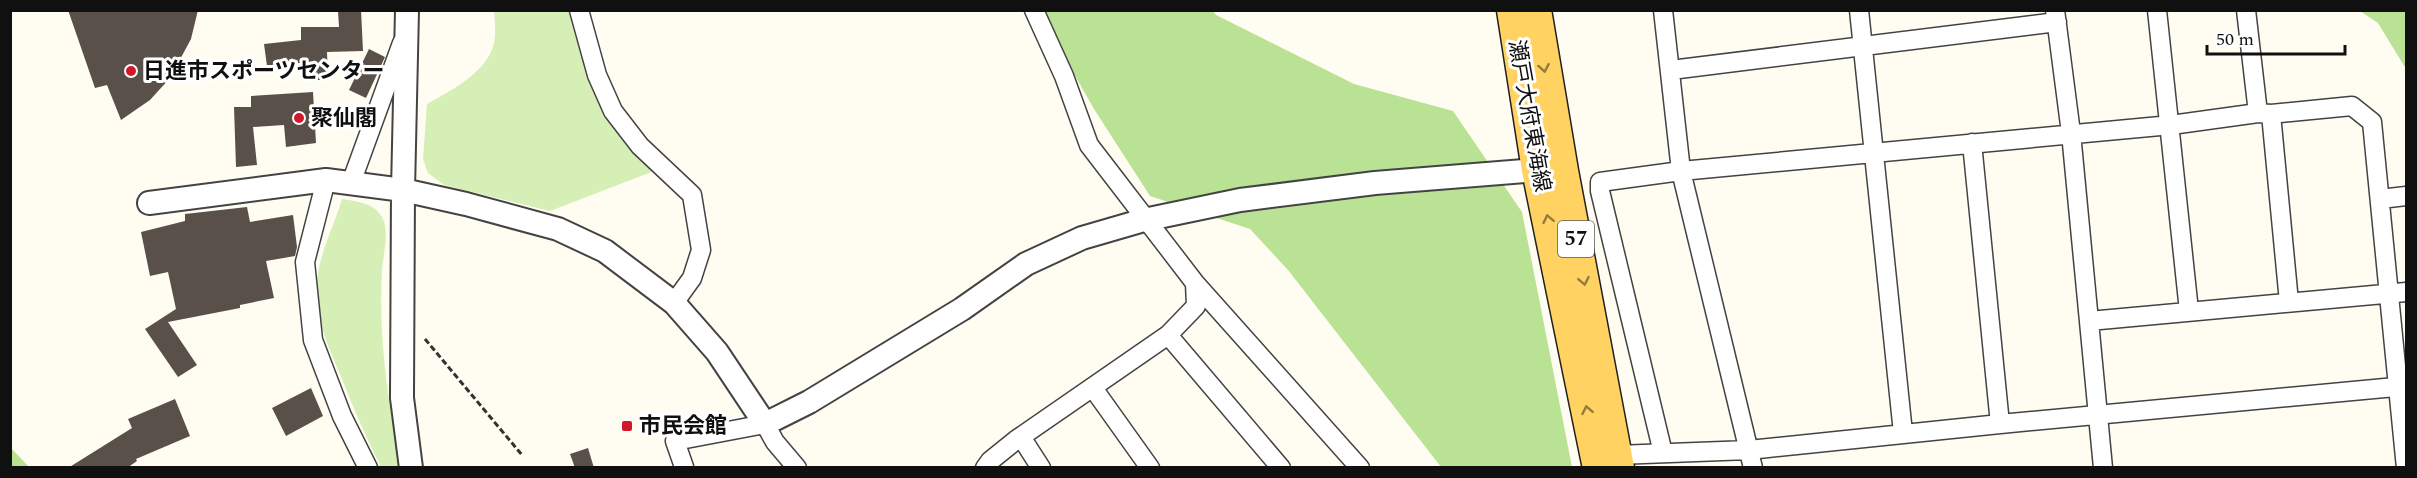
<svg xmlns="http://www.w3.org/2000/svg" width="2417" height="478" font-family="Spectral,'Noto Sans JP',serif">
	<style>
		.green { fill: #d6efb6 }
		.forest { fill: #bae294 }
		.building { fill: #5a504a }
		.lines { fill: none; stroke-linecap: round; stroke-linejoin: round }
		.minor-casing { stroke: #434343; stroke-width: 21 }
		.tertiary-casing { stroke: #434343; stroke-width: 26 }
		.primary-casing { stroke: #212121; stroke-width: 33 }
		.path { stroke: #323232; stroke-width: 3; stroke-dasharray: 6 3; stroke-linecap: butt }
		.minor { stroke: #fff; stroke-width: 18 }
		.tertiary { stroke: #fff; stroke-width: 22 }
		.primary { stroke: #ffd262; stroke-width: 30 }
		.oneway { stroke: #937b3d }
		.poi-dot { fill: #d11728; stroke: #fff; stroke-width: 2 }
		.labels { text-anchor: middle; dominant-baseline: central; stroke-width: 6; stroke-linejoin: round; paint-order: stroke }
		.shield { fill: #fff; stroke: #585858; stroke-width: 1.5 }
		.shield-label { font-size: 21px; font-weight: bold; fill: #101010 }
		.poi-label { font-size: 22px; font-weight: bold; fill: #101010; stroke: #fff; text-anchor: start }
		.street-label { font-size: 22px; fill: #101010; stroke: #fff }
	</style>
	<rect width="100%" height="100%" fill="#fffcf2"/>
	<path class="green" d="M494,11H570C586,77 600,125 654,171L550,211L444,185L428,173L423,159L427,104C450,91 488,72 494,43C496,33 495,21 494,11Z
		M342,199C356,201 374,203 382,217C390,232 383,255 382,271C378,336 388,404 401,467H381C366,438 354,409 342,379C329,348 314,317 317,282C319,254 334,226 342,199Z"/>
	<path class="forest" d="M1043,11H1213L1216,15L1354,84L1453,111L1522,212L1572,467H1441L1288,270L1250,229L1150,196L1094,109L1056,42Z
		M2360,11H2406V69L2378,23Z
		M11,448L29,467H11Z"/>
	<path class="building" d="M68,10H198L191,39L170,78L150,100L121,120L107,85L95,88Z
		M361,10L363,51L327,52L328,80H311L310,62L267,66L264,44L301,40V27H339L338,11Z
		M369,49L385,57L366,98L349,90Z
		M313,92L316,143L286,147L284,125L253,127L257,165L236,167L234,107H251V96Z
		M247,207L250,222L293,215L297,247L295,256L266,261L274,298L240,305V308L168,322L197,365L178,377L145,329L176,309L168,272L150,276L141,232L185,221V214Z
		M311,388L323,416L286,436L272,408Z
		M175,399L190,436L136,459L137,461L127,468H68L132,428L128,419Z
		M588,448L594,468H575L570,454Z"/>
	<g class="lines">
		<g class="minor-casing">
			<path id="minor" d="M579,10L597,75L613,111L640,146L692,195L701,250L692,278L674,303
				M1034,10L1064,76L1089,145L1195,283L1360,468
				M1663,10L1681,171L1753,468
				M1859,10L1903,433
				M2055,10L2071,133L2103,468
				M2157,10L2189,311
				M2246,10L2258,113
				M1671,70L2057,22
				M2271,114L2289,302
				M1972,143L2000,424
				M326,180L305,262L313,340L342,416L368,468
				M351,183L402,43
				M2380,199L2406,196
				M2089,321L2406,292
				M1168,335L1196,306L1195,283
				M1093,388L1150,468
				M1021,437L1041,468
				M1663,453L1600,191V182L1681,171L2171,125L2258,113L2271,114L2352,106L2372,122L2406,468
				M1617,455L1749,450L2000,424L2406,386
				M684,467L675,441L765,424L775,442L797,468
				M985,468L990,461L1016,440L1168,335L1281,468"/>
		</g>
		<g class="tertiary-casing">
			<path id="tertiary" d="M407,10L403,190L402,398L411,468
				M149,203L326,180L403,190L466,204L558,229L605,251L674,303L717,352L765,424L809,402L962,309L1026,264L1082,238L1144,220L1240,200L1375,183L1537,170"/>
		</g>
		<g class="primary-casing">
			<path id="primary" d="M1512,10L1537,170L1598,468
				M1536,10L1563,171L1619,468"/>
		</g>
		<path class="path" d="M425,339L522,455"/>
		<use href="#minor" class="minor"/>
		<use href="#tertiary" class="tertiary"/>
		<use href="#primary" class="primary"/>
	</g>
	<defs><path id="oneway-chevron" d="M-2-3.5L2.5 0L-2 3.5" fill="none" stroke-width="1.6" stroke-linecap="round" stroke-linejoin="round" transform="scale(1.5)"/></defs>
	<g class="oneway">
		<use href="#oneway-chevron" transform="translate(1544 68) rotate(80)"/>
		<use href="#oneway-chevron" transform="translate(1548 219) rotate(-102)"/>
		<use href="#oneway-chevron" transform="translate(1584 281) rotate(79)"/>
		<use href="#oneway-chevron" transform="translate(1587 410) rotate(-101)"/>
	</g>
	<g class="poi-dot">
		<circle cx="131" cy="71" r="6"/>
		<circle cx="299" cy="118" r="6"/>
		<rect x="621" y="420" width="12" height="12" rx="3"/>
	</g>
	<g class="labels">
		<rect class="shield" x="1558" y="221" width="36" height="36" rx="4.5"/>
		<g class="shield-label">
			<text x="1576" y="239">57</text>
		</g>
		<g class="poi-label">
			<text x="143" y="71">日進市スポーツセンター</text>
			<text x="311" y="118">聚仙閣</text>
			<text x="639" y="426">市民会館</text>
		</g>
		<g class="street-label">
			<text transform="translate(1529 116) rotate(80)">瀬戸大府東海線</text>
		</g>
	</g>
	<rect width="2417" height="478" fill="none" stroke="#101010" stroke-width="24"/>
	<path d="M2207 45v9h138v-9" fill="none" stroke="#101010" stroke-width="3"/>
	<text x="2216" y="45" font-size="18" fill="#101010" stroke="#ffffff" stroke-width="4.5" paint-order="stroke">50 m</text>
</svg>
